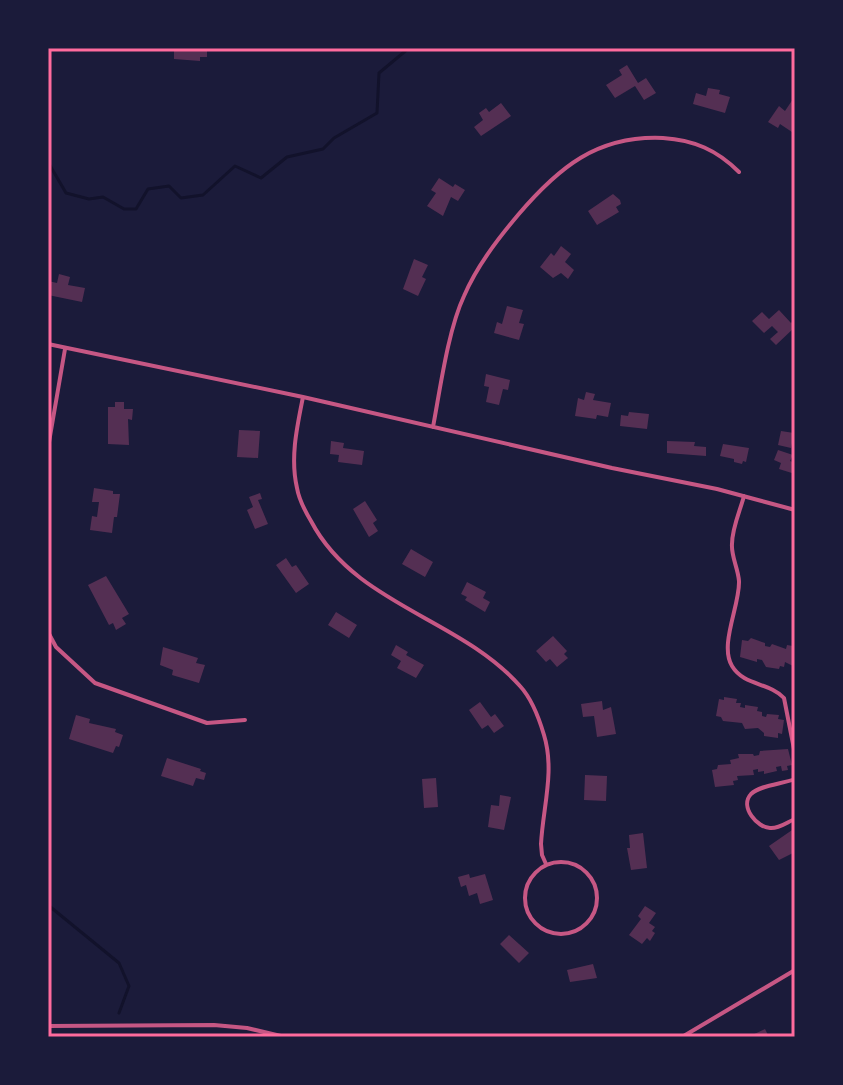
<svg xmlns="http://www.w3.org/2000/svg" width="843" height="1085" font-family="Montserrat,sans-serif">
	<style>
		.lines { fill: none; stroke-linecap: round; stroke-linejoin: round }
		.stream { stroke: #12122b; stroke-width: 3 }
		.building { fill: #542f53 }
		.minor { stroke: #c65784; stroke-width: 4 }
		.neatline { fill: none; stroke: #ff6b9d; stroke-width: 3 }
	</style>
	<rect width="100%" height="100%" fill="#1b1b3a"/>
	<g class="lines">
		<path class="stream" d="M48,162L66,193L89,199L103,197L124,209H136L148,189L169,186L181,198L203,195L235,166L261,178L287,157L323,149L334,138L377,113L379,73L409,48
			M48,905L119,963L129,986L119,1013"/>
	</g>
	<path class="building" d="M174,48H207V57H200V61L174,59Z
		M627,65L638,83L646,78L656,93L644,100L635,86L615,98L606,85L622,75L619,70Z
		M708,88L720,90L719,94L730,97L725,113L693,104L696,93L706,96Z
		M793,99L795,101V134L780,124L778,128L768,122L779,106L785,111Z
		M501,103L511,116L481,136L474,127L483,120L479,113L486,108L489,112Z
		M439,178L453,187L455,184L465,190L458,201L451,197L443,216L427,206L436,193L431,190Z
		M613,194L620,200L621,204L616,207L619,212L597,225L588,211Z
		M561,246L571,254L565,262L574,270L568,279L561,273L553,278L540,267L551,253L554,256Z
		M414,259L428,265L422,277L426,279L418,296L403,289Z
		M59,274L70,277L68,285L85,288L82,302L48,295V281L57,283Z
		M507,306L523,310L519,323L524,324L519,340L494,333L497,322L502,324Z
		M779,310L791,323L795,319V327L776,345L770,339L778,332L772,326L764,333L752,321L762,312L769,319Z
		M486,374L510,380L508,390L503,389L499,405L486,402L489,387L484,386Z
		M586,392L595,394L593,400L611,403L608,417L597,415L596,419L575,416L578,398L584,400Z
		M115,402H124V409H133L132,420L128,419L129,445L108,444V407H115Z
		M629,412L649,414L647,429L620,426L621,415L628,416Z
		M239,430L260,431L258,458L237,457Z
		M781,431L794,433L791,448L778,445Z
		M331,441L344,443L343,448L364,451L362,465L338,462L339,455L330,454Z
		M667,441L695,442L694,446L706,447V456L667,453Z
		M723,444L749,448L746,462L743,461L742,464L734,462V459L720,456Z
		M778,450L793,455L790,461L795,463V474L779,469L781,463L774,460Z
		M94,488L113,491V494H120L117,517H114L112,533L90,530L92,516L97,517L99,502H92Z
		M260,493L262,499L258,500L268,524L255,529L247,510L253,507L249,497Z
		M365,501L377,520L373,523L378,531L369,537L353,509Z
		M411,549L433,562L425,577L402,564Z
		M286,558L292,567L296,565L309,584L296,593L276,565Z
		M106,576L129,614L122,618L126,624L116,630L113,623L109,625L88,585Z
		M467,582L486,592L483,598L490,602L485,612L465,600L467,597L461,594Z
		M336,612L357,625L349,638L328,625Z
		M553,636L567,651L564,654L568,658L557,667L550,659L546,662L536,651Z
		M751,638L765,643V646L770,647L772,644L786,649L787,645L793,646L795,643V667L785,662L784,667L780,666L779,669L766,667L762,660L757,659V662L740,657L742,640L748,641Z
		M396,645L408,652L406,655L424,665L416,678L397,668L401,661L391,655Z
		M163,647L198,658L196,663L205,665L199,683L172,675L173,670L160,665Z
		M724,697L737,699L736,703H741L740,707L745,708V705L758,707L757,711L762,712V716L766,717L767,714L779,715L778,719L784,720L782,734L778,733V738L764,736V733L758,728L745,729L742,723L723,721L721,717L716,716L719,699L724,700Z
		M602,701L603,710L611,707L616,734L597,737L594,716L583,717L581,704Z
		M480,702L491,717L495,714L504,726L494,733L488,725L482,729L469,710Z
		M76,715L90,719L89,723L116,729L115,732L123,735L119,747L116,746L113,753L69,739Z
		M788,749L792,765L787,766L788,770L782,771L781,766L776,767L777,771L764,774V771L758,772V769L753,770L754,775L737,776L738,780L733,781L734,785L715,787L712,770L717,769L718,765L731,764L730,760L739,758L738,754H753L754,756L759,755L760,751Z
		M167,758L201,769L200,771L206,773L204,780L196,778L193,786L161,776Z
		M585,775L607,776L606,801L584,800Z
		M436,778L438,807L424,808L422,779Z
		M500,795L511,797L504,830L488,827L491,805L499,806Z
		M795,828V852L779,860L769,846Z
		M643,833L647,868L631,870L627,848H630L629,835Z
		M469,874L470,878L485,874L493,900L480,904L477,893L469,896L466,885L461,887L458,877Z
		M645,906L656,913L649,923L655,927L652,931L655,933L650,941L647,938L642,944L629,935L641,919L638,916Z
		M509,935L529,953L519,963L500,944Z
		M593,964L597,978L570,982L567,970Z
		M765,1029L769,1037H748Z"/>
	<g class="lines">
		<path class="minor" d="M48,344L303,397L612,468L717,489L795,510
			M303,397C297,427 290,458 297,488C299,500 305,511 311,521C355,605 460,618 520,686C532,699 539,718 544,735C555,771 543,807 541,844L542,855L546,864
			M433,427C440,390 448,330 464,296C477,266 497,240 518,215C558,168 597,135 663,138C694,140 717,150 739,172
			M48,448L65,349
			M744,496C740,511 732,528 732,544C731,556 738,568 739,581C740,605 719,645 732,666C744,686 769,682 784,698L795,754
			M48,632L56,647L95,683L207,723L245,720
			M795,779C783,784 760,785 751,794C739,807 758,828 770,828C779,829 787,822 795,819
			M525 898a36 36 0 1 1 72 0a36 36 0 1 1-72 0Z
			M48,1026L214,1025L247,1028L285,1037
			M682,1037L795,970"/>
	</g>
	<rect width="843" height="1085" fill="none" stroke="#1b1b3a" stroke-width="100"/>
	<rect x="50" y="50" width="743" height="985" class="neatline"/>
</svg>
